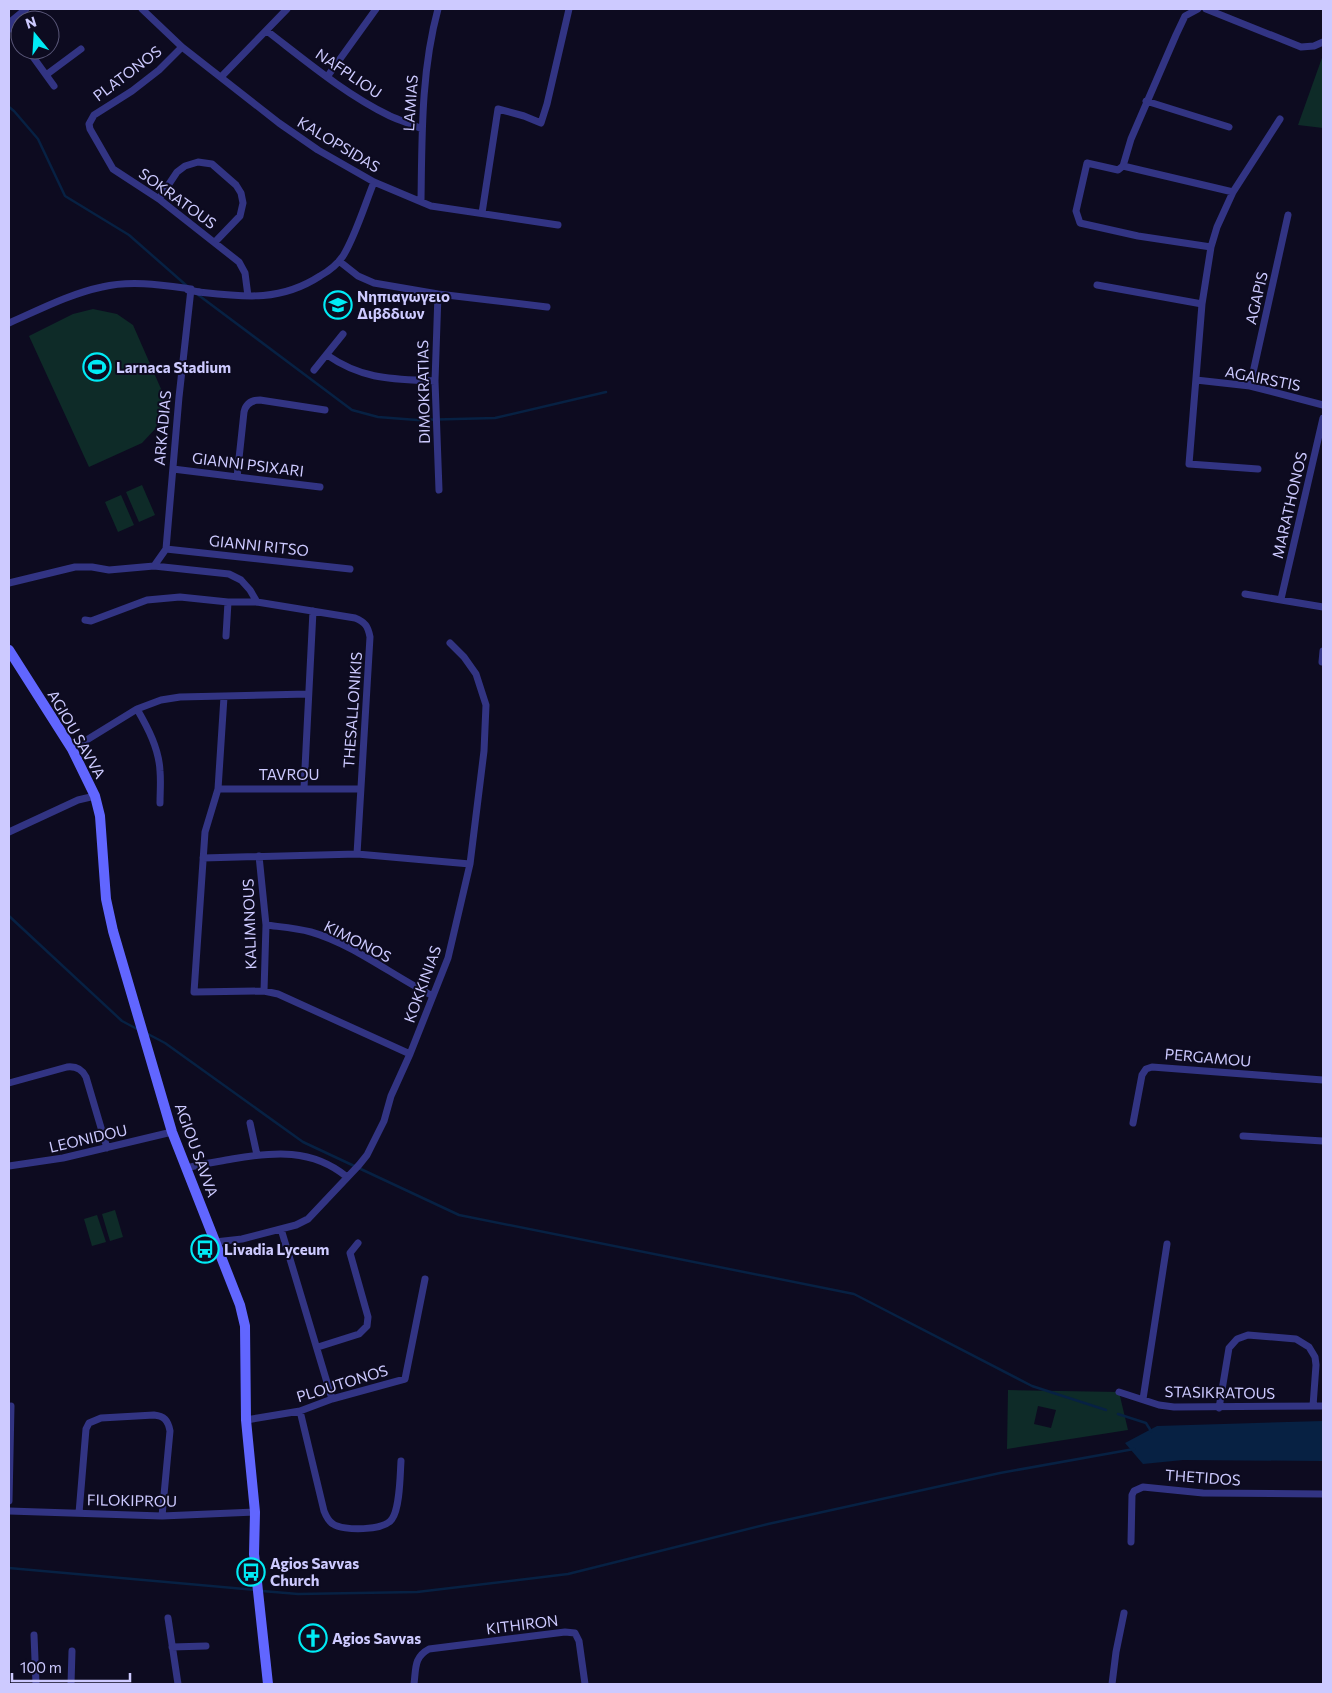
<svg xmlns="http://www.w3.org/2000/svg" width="1332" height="1693" font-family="Commissioner,sans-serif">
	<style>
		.green { fill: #0e2b28; fill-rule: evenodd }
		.water { fill: #072143 }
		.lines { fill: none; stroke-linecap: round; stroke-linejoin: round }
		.stream { stroke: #072143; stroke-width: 2.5 }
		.street { stroke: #323483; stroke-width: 7 }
		.secondary { stroke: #6166ff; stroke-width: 10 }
		.street-bridge { stroke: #323483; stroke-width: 7 }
		.labels { text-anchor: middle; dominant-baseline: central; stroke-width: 4; stroke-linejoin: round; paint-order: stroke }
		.street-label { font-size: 15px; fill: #cdcaff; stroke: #0d0b20 }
		.poi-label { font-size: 15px; font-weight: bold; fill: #cdcaff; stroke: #0d0b20; text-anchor: start }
	</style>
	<rect width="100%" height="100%" fill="#0d0b20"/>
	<path class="green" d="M1323,55V128L1298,125Z
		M93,309L117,314L133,325L165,398L156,428L142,443L89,467L29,336L73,314Z
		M142,485L155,515L139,522L126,492Z
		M121,495L134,525L118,532L105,502Z
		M115,1210L123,1237L110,1241L102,1214Z
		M97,1215L106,1242L92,1246L84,1219Z
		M1008,1390L1119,1392L1128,1430L1007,1449ZM1038,1406L1056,1410L1051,1428L1034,1424Z"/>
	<path class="water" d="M1323,1421V1461L1183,1460L1143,1464L1125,1443L1157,1426Z"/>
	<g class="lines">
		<path class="stream" d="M9,107L14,111L38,139L65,196L129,235L187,286
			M197,294L352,410L378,417L417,420L495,418L606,392
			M9,916L122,1021L139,1030
			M146,1033L165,1043L303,1142L459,1215L854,1294L1032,1386L1106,1410
			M1118,1414L1146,1423L1151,1431
			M9,1568L256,1590
			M262,1591L298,1594L417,1592L568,1574L768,1524L1000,1473L1134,1449"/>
		<path class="street" d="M142,9L182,47L279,123L318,150L374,182L431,206L558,225
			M1198,9L1185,16L1176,35L1131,139L1123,166L1233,192
			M1206,9L1301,47L1314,46L1323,42
			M9,23L26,9
			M9,24L20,40
			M267,31C306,61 345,94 390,116C401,121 412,124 422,129
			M182,47L159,70L132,91L94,115L89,124L90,129L113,169L159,199L239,262L245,273L248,296
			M28,50L54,86
			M46,75L81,49
			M221,77L287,9
			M327,77L376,9
			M1146,101L1229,127
			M1123,166L1118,170L1087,163L1076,211L1080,223L1138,236L1211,247
			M159,199L177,172L185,166L198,162L212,164L236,185L241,193L243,203L240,216L215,242
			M421,201C422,137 421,71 438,9
			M482,213L498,109L524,116L541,123L547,104L569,9
			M339,261L358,276L374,283L438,294L547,307
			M1097,285L1202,304
			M199,292C244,297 280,302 320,276C329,271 337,265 343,256C355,237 365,204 374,182
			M438,294L435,381L439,490
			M9,323C39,310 69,294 102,287C131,280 162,285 191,289L188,290
			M327,355C363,380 393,379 435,381
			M314,370L343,334
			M1196,380L1250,386L1323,405
			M1250,386L1288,215
			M173,469L320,487
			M1258,469L1189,464L1202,304L1211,247L1217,227L1233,192L1280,119
			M237,477L244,412C246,403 252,400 260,400L325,410
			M166,549L350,569
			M154,566L166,549L179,397L191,289
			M9,583L75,567H92L109,570L154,566L229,574L241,580L250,590L257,602
			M1245,594L1323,607
			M1281,599L1323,418
			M85,620L91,621L147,600L180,597L228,602H257L355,618C365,622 368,626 370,637L357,854
			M226,636L228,602
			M1322,662L1323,651
			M224,697L218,789L205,832L194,992L264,991L278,994L410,1054
			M137,709C148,728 159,749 160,771C161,782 160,792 160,803
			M72,749L137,709L161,700L180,697L308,694
			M304,788L313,611
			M218,789H360
			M9,832L78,800L95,796
			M259,856L266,925L264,991
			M203,858L357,854L470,864
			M266,925C281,927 296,928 311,932C353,944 393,976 433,996
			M9,1083L67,1067C76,1066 82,1069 86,1077L107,1148
			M250,1123L257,1155
			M1133,1123L1142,1075L1146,1069L1152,1067L1323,1080
			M1243,1136L1323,1141
			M9,1166L63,1158L172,1132
			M186,1168C201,1164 216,1162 232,1159C273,1152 312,1148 347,1177
			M281,1229L332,1399
			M215,1242L242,1239L296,1225L308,1219L359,1165L367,1155L384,1121L391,1096L410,1054L448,958L470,864L484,751L486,705L476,674L464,657L450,643
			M318,1347L359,1334L367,1326L368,1317L350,1253L358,1243
			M1119,1392L1159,1405L1174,1407L1323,1406
			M1143,1399L1167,1244
			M1219,1408L1229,1348L1237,1339L1248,1335L1296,1339L1309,1347L1315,1357L1316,1365L1313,1406
			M300,1411L324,1511C326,1516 328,1521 333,1524C343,1531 384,1531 392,1519C400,1508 400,1476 401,1461
			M246,1420L300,1411L332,1399L405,1379L425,1279
			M9,1501L11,1406
			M9,1511L162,1516L255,1512
			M79,1513L86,1429L89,1423L101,1418L154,1415C164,1416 168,1420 170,1431L162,1516
			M1131,1542L1132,1495L1134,1491L1143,1487L1203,1493L1323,1494
			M168,1618L178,1684
			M34,1635L36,1684
			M172,1647L206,1646
			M71,1684L72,1651
			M414,1684C416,1668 414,1657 429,1649L565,1632L575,1633L579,1641L585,1684
			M1112,1684L1116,1652L1124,1613"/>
		<path class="secondary" d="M9,650L72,749L95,796L100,816L106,899L113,931L172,1132L240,1305L245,1326L246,1420L255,1512L254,1554L268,1684"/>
		<path class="street-bridge" d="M188,290L199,292"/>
	</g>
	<defs>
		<g id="school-ring" transform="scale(1.4375)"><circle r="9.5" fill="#0d0b20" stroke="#00ebf5" stroke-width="1.5"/><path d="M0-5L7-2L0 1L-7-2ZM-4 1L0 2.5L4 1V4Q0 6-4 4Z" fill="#00ebf5"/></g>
		<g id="stadium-ring" transform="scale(1.4375)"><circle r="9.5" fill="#0d0b20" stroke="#00ebf5" stroke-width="1.5"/><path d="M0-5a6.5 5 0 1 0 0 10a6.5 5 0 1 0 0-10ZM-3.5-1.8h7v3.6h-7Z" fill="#00ebf5"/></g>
		<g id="bus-ring" transform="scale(1.4375)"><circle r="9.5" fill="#0d0b20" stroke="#00ebf5" stroke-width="1.5"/><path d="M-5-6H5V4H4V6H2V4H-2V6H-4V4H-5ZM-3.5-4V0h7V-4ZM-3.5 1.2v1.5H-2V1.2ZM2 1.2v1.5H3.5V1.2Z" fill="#00ebf5"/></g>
		<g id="church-ring" transform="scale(1.4375)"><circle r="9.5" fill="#0d0b20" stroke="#00ebf5" stroke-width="1.5"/><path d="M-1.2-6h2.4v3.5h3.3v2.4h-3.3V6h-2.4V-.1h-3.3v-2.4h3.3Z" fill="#00ebf5"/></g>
	</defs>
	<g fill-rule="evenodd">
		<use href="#school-ring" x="338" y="305"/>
		<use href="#stadium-ring" x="97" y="367"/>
		<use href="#bus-ring" x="205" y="1249"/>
		<use href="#bus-ring" x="251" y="1572"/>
		<use href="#church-ring" x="313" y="1638"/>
	</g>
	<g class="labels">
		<g class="street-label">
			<text transform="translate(127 73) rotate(-37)">PLATONOS</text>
			<text transform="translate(349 73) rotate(34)">NAFPLIOU</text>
			<text transform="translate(410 103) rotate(-86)">LAMIAS</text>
			<text transform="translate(339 144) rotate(31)">KALOPSIDAS</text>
			<text transform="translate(178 198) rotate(36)">SOKRATOUS</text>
			<text transform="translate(1256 298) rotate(-77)">AGAPIS</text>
			<text transform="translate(1263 378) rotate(11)">AGAIRSTIS</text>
			<text transform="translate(423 392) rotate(-91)">DIMOKRATIAS</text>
			<text transform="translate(162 428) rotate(-85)">ARKADIAS</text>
			<text transform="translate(248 464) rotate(7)">GIANNI PSIXARI</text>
			<text transform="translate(1289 505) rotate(-77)">MARATHONOS</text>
			<text transform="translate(259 545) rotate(6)">GIANNI RITSO</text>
			<text transform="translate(352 710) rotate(-86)">THESALLONIKIS</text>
			<text transform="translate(77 734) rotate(60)">AGIOU SAVVA</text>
			<text x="289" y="774">TAVROU</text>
			<text transform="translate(249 924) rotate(-92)">KALIMNOUS</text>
			<text transform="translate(358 941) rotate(27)">KIMONOS</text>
			<text transform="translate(422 984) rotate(-70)">KOKKINIAS</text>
			<text transform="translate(1208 1057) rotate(5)">PERGAMOU</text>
			<text transform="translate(88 1138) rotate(-13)">LEONIDOU</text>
			<text transform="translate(197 1150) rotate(70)">AGIOU SAVVA</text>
			<text transform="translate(342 1383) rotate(-17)">PLOUTONOS</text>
			<text transform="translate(1220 1392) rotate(1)">STASIKRATOUS</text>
			<text transform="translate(1203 1477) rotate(4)">THETIDOS</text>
			<text transform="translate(132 1500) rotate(1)">FILOKIPROU</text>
			<text transform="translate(522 1624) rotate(-7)">KITHIRON</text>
		</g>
		<g class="poi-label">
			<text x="357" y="296">Νηπιαγωγειο<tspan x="357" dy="17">Διβδδιων</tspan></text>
			<text x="116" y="367">Larnaca Stadium</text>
			<text x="224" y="1249">Livadia Lyceum</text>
			<text x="270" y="1563">Agios Savvas<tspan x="270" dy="17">Church</tspan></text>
			<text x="332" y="1638">Agios Savvas</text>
		</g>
	</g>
	<rect width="1332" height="1693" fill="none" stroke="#cdcaff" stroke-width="20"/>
	<g transform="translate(35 35) rotate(342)"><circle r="24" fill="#0d0b20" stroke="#5a5779"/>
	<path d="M0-4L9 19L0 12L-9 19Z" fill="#00ebf5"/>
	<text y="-8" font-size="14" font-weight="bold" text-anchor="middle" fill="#cdcaff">N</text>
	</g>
	<path d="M12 1673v8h118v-8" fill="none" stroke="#cdcaff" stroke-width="2.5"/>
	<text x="20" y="1673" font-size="15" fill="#cdcaff" stroke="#0d0b20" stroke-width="4" paint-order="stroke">100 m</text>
</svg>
